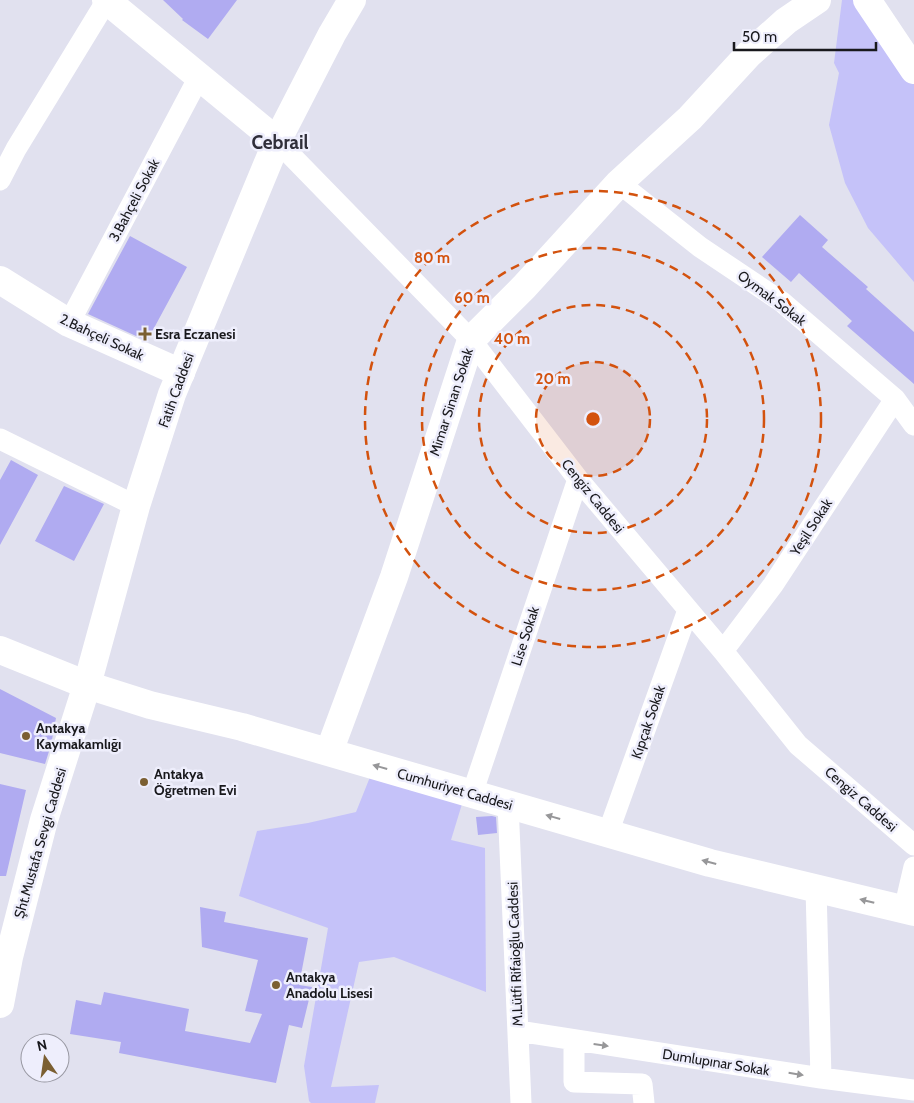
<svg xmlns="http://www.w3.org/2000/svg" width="914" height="1103" font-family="Cabin,sans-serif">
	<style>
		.green { fill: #c5c2f9 }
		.building { fill: #b0abf1 }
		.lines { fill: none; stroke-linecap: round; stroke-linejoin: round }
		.street { stroke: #fff; stroke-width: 21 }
		.secondary { stroke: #fff; stroke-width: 28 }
		.primary { stroke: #fff; stroke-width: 28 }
		.oneway { fill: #979799 }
		.ring { fill: none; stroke: #d3520e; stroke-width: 2.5; stroke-dasharray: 9 6 }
		.poi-dot { fill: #7b5f32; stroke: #eeeefc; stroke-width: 2 }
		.labels { text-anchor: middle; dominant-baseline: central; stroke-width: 5; stroke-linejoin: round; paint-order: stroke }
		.street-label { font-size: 14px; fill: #18181c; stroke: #eeeefc }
		.poi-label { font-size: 14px; font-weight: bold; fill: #18181c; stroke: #eeeefc; text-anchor: start }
		.district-label { font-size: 19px; font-weight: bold; fill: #302f3a; stroke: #eeeefc }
		.centre { fill: #d3520e; stroke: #eeeefc; stroke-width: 2.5 }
		.ring-label { font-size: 15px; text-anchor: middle; font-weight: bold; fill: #d3520e; stroke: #eeeefc; stroke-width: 5; stroke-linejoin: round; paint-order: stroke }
	</style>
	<rect width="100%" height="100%" fill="#e1e1ef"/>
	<path class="green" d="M842,0H859L914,84V282L868,228L845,183L829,125L839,73L834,63Z
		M370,777L462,804L451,840L485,848L486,992L394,957L359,962L331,1087L379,1085L375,1103H311L309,1101L304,1066L328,928L239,896L257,831L308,823L356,812Z"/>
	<path class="building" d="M163,0H237L208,39L182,20L183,19Z
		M800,215L828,240L822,247L868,287L866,289L914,332V384L847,326L852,321L799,273L791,282L762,257Z
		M130,236L187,267L147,341L88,314Z
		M11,460L38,475L0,545V480Z
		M64,486L104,504L74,561L35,541Z
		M0,689L56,718L51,745L45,764L0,753Z
		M0,784L26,790L6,876H0Z
		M492,816L496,817L497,833L478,835L476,817Z
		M200,907L226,912L224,922L308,938L299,985L312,987L302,1028L289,1025L276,1083L119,1053L121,1042L70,1034L76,1000L101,1005L104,992L189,1009L185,1031L250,1043L262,1014L245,1011L258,960L202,947Z"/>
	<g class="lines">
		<path class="street" d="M277,141L471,340L578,479L723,651L798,745L914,845
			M0,180L16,149L107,0
			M619,183L700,247L782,302L895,399L914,425
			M69,323L199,77
			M0,439L136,506
			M723,651L773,585L895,399
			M472,794L578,479
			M508,804L521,1103
			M608,833L688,610
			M816,888L821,1078
			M904,910L914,867
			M518,1031L821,1078L914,1090
			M574,1041V1082L642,1084L644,1103"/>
		<path class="secondary" d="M106,0L277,141
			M867,0L914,70
			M0,280L69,323L181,373
			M0,650L87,685L150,705L242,727L710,863L914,912
			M329,752L394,577L471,340L524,287L619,183L690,118L749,54L786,21L817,0"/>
		<path class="primary" d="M0,1004L9,957L44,820L87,685L136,506L172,394L277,141L332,34L352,0"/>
	</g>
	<defs><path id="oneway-solid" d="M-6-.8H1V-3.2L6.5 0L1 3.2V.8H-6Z" transform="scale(1.25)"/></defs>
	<g class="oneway">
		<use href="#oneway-solid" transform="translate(380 767) rotate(-164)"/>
		<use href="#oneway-solid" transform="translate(553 817) rotate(-164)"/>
		<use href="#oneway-solid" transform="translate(709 862) rotate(-165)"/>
		<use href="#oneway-solid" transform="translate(867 901) rotate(-166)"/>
		<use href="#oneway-solid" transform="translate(601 1045) rotate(8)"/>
		<use href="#oneway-solid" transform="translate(796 1074) rotate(9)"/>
	</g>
	<circle cx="593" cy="419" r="57" fill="#d3520e" fill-opacity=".12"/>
	<g class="ring">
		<circle cx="593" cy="419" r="57"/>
		<circle cx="593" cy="419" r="114"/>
		<circle cx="593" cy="419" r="171"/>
		<circle cx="593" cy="419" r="228"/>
	</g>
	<g class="poi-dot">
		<path d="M142.5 326.5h5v5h5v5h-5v5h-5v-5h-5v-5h5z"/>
		<circle cx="26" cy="736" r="5"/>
		<circle cx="144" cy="782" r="5"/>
		<circle cx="276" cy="985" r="5"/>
	</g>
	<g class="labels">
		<g class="street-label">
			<text transform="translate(134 200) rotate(-62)">3.Bahçeli Sokak</text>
			<text transform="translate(772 298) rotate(37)">Oymak Sokak</text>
			<text transform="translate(102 337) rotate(25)">2.Bahçeli Sokak</text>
			<text transform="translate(176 390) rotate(-70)">Fatih Caddesi</text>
			<text transform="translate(451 402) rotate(-72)">Mimar Sinan Sokak</text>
			<text transform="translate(593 496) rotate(51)">Cengiz Caddesi</text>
			<text transform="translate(811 527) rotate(-57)">Yeşil Sokak</text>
			<text transform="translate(525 636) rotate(-72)">Lise Sokak</text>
			<text transform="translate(648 722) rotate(-71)">Kıpçak Sokak</text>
			<text transform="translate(455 789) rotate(16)">Cumhuriyet Caddesi</text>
			<text transform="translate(861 799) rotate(41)">Cengiz Caddesi</text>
			<text transform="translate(40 843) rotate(-74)">Şht.Mustafa Sevgi Caddesi</text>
			<text transform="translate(515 954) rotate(-92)">M.Lütfi Rifaioğlu Caddesi</text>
			<text transform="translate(716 1062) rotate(9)">Dumlupınar Sokak</text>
		</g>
		<g class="poi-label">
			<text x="155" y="334">Esra Eczanesi</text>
			<text x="36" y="728">Antakya<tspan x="36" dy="16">Kaymakamlığı</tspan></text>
			<text x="154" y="774">Antakya<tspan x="154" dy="16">Öğretmen Evi</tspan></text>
			<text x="286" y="977">Antakya<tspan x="286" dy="16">Anadolu Lisesi</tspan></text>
		</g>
		<g class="district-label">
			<text x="280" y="142">Cebrail</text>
		</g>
	</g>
	<circle cx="593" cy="419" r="8" class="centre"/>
	<g class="ring-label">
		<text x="432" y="263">80 m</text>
		<text x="472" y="303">60 m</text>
		<text x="512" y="344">40 m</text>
		<text x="553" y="384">20 m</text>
	</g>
	<g transform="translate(45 1058) rotate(347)"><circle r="24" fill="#eeeefc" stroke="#9898a2"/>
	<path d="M0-4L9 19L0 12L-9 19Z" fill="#7b5f32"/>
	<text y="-8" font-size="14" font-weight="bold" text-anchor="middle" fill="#18181c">N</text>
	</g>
	<path d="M734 42v8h142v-8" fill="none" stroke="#18181c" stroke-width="2.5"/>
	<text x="742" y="42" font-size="15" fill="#18181c" stroke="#eeeefc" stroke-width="4" paint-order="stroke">50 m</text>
</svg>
